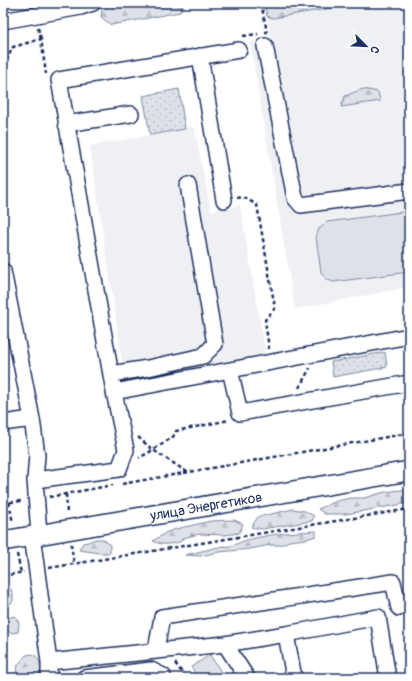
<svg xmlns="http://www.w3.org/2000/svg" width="412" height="681" font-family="Pangolin,sans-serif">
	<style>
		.built { fill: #eff0f4 }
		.grass { fill: url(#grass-dots); stroke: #7c88a2 }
		.forest { fill: url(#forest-firs); stroke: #7c88a2 }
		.pitch { fill: #dee1e7; stroke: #7c88a2 }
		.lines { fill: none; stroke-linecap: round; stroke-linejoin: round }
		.minor-casing { stroke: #1b2f5e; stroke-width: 18 }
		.major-casing { stroke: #1b2f5e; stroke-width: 22 }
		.path { stroke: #1b2f5e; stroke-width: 2.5; stroke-dasharray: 4 3; stroke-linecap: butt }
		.minor { stroke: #fff; stroke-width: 15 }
		.major { stroke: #fff; stroke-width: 19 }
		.labels { text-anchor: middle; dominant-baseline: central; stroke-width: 3; stroke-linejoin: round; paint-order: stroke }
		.street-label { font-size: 14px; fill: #1b2f5e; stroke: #fff }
	</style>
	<defs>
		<pattern id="grass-dots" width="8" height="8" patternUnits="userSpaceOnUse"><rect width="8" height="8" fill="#dee1e7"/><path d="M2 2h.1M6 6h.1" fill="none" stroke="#bec1c9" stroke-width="1.8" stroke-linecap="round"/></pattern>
		<pattern id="forest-firs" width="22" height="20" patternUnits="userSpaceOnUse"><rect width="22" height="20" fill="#dee1e7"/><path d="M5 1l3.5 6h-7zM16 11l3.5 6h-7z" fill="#bec1c9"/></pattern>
	</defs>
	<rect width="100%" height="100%" fill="#fff"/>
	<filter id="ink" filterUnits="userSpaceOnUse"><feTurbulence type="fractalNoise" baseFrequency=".025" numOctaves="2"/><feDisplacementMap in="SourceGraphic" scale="8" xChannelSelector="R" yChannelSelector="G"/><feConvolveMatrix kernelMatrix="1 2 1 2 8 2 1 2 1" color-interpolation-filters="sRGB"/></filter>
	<g filter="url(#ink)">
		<path class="built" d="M264,3H409V287L295,309L250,42L271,37Z
			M194,127L211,211L240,205L266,357L125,380L90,146Z"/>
		<path class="grass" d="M179,89L185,129L150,135L143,96Z
			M385,352L387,367L333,377L331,362Z"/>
		<path class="forest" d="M121,3H184L180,12L111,25L101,17L102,7Z
			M264,3H362L273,18L267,16Z
			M363,89L378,92L380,101L341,107L345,96Z
			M409,489V503L346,514H325L318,509L337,501L350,498H364L385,492Z
			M293,509L305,511L314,516L312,521L262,529L251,527L258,517Z
			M234,520L243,524L239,533L225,535L199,534L183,538L180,542C170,544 163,546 153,541L167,532L180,528L211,521Z
			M316,531V536L306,539L289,541L281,545H270L250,549L219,552L201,556L185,555L223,546C231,548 239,542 247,540C269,534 294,532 316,531Z
			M96,539H103L110,545V553H100L79,550L83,543L88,542Z
			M9,587L13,593V601L7,607L3,606V588Z
			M15,616L19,623L18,632L10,633L3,627L7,618Z
			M34,654C41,661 42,669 39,678H28L15,676L18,665L26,655Z"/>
		<path class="pitch" d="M409,211V272L333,282L326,279L321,272L316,237L319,229L327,222Z
			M210,655L225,678H199L191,667Z"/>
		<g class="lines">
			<g class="minor-casing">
				<path id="minor" d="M3,21L81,7L93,3
					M265,46L295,198L301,205L409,191
					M200,56L224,200
					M66,124L131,114
					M3,271L32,419L37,455L35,480L39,534
					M230,370L240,413L409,383
					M111,374L148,368L203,356L215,344L188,185
					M114,392L409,336
					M3,423L32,419
					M35,480L119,469L126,450L114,392L59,80L239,50
					M32,535L49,662V678
					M286,634L378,617L388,678
					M225,644L247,678
					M156,650L162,617L393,582L399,608
					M49,662L225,644L286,634L294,678
					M84,678L151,670L163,676V678"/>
			</g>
			<g class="major-casing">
				<g id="major">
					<path id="s1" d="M3,541L409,471"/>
				</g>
			</g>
			<path class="path" d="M261,3L267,32H265
				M38,28L41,39
				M243,36L258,34
				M3,67L13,47L41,39L46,74
				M237,198L243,197L257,205L275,308L265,320L269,349
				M299,388L310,368
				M138,437L153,450L139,458
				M187,472L153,450L173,437L176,431L229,420
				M122,484L409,433
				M66,494L67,515
				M49,497L113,485
				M9,502L13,523
				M3,503L22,501
				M71,544L74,564
				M17,554L21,573
				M49,568L409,509
				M3,576L24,572
				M175,663L186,678"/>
			<use href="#minor" class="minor"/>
			<use href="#major" class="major"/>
		</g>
	</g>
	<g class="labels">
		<g class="street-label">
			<text stroke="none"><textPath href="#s1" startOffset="206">улица Энергетиков</textPath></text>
		</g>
	</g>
	<rect width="412" height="681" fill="none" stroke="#fff" stroke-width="16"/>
	<rect x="8" y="8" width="396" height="665" fill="none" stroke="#1b2f5e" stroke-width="1.5" filter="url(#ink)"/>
	<g transform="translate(366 46) rotate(114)" stroke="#ffffff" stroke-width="3" paint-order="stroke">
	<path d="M0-3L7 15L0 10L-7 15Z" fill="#1b2f5e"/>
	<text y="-6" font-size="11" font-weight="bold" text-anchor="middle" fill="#1b2f5e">С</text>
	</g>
</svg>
